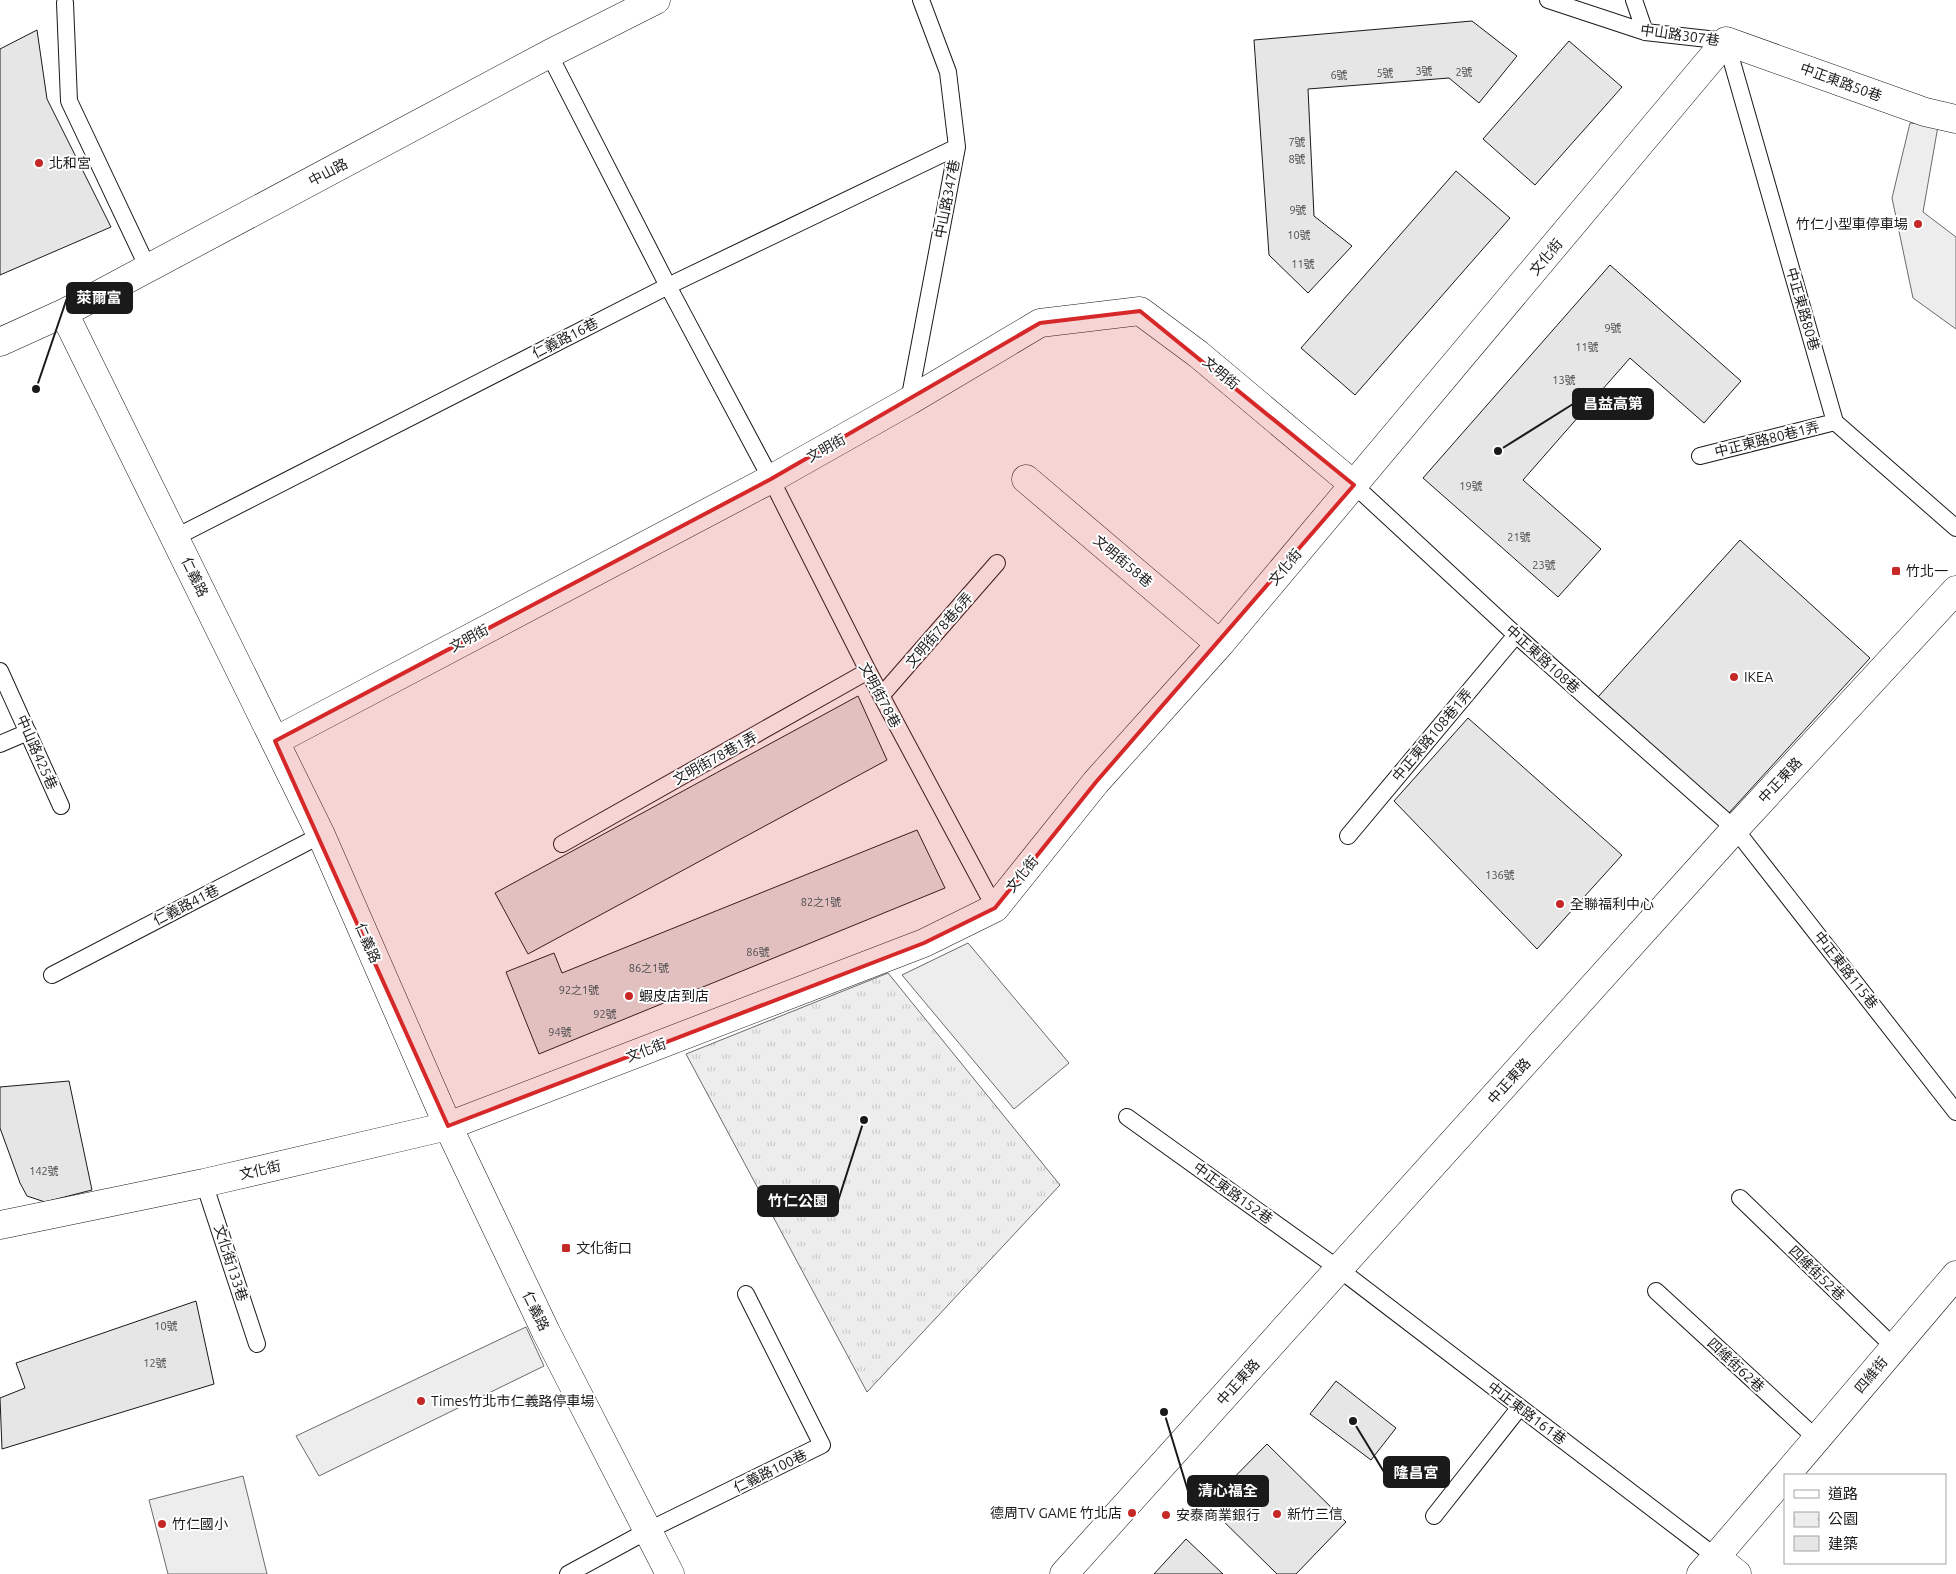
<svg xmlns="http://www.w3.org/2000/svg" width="1956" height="1574" font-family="Ubuntu,'Noto Sans TC',sans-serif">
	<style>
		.built { fill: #ededed; stroke: #6a6a6a }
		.park { fill: url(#park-tufts); stroke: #6a6a6a }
		.building { fill: #e6e6e6; stroke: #1a1a1a }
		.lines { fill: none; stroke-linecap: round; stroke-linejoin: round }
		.service-casing { stroke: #1a1a1a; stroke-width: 18 }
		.minor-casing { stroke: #1a1a1a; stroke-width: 29 }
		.tertiary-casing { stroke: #1a1a1a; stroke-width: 29 }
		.secondary-casing { stroke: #1a1a1a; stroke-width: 29 }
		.service { stroke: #fff; stroke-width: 16 }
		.minor { stroke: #fff; stroke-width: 28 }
		.tertiary { stroke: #fff; stroke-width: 28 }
		.secondary { stroke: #fff; stroke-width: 28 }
		.marked { fill: #d62828; fill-opacity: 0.2; stroke: #d62828; stroke-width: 4; stroke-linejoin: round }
		.poi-dot { fill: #c62828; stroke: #fff; stroke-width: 2 }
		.labels { text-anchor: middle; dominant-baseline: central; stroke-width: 4; stroke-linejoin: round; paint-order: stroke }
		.number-label { font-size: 11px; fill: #4d4d4d }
		.street-label { font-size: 14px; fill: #1a1a1a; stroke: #fff }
		.poi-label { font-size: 14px; fill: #1a1a1a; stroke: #fff; text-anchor: start }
		.leader { fill: none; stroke: #1a1a1a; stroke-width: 2 }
		.callout-dot { fill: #1a1a1a; stroke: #fff; stroke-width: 2 }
		.callout { fill: #1a1a1a; stroke: #1a1a1a; stroke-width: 2 }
		.callout-label { font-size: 15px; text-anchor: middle; font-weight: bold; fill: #fff }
	</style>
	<defs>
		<pattern id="park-tufts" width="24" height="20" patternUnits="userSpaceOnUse" patternTransform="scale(1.25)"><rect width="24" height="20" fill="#ededed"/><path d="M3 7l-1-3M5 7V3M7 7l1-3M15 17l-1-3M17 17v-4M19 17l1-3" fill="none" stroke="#cbcbcb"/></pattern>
	</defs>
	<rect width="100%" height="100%" fill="#fff"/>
	<path class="built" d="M1910,123L1938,126L1923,212L1956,237V329L1913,298L1892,198Z
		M968,943L1069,1063L1014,1109L902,975Z
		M526,1327L544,1366L319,1476L296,1436Z
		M243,1476L267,1574H168L149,1500Z"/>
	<path class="park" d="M888,973L1060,1185L867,1392L686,1054Z"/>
	<path class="building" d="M1472,21L1517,56L1479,103L1449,78L1308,89L1314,216L1352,246L1308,293L1269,255L1254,40Z
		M37,30L47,99L111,227L0,275V49Z
		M1569,41L1622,87L1535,185L1483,139Z
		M1456,171L1510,218L1355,395L1301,348Z
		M1610,265L1741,381L1704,423L1630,358L1523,480L1601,549L1558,597L1423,478Z
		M1740,540L1870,658L1728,814L1598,697Z
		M858,696L887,760L528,954L495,893Z
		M1468,718L1622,855L1537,949L1394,801Z
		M917,830L945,888L539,1054L506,972L554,953L562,973Z
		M69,1081L92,1190L45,1202L27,1196L20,1183L0,1128V1087Z
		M196,1301L214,1384L2,1449L0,1398L25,1388L16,1363Z
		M1336,1381L1396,1428L1371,1460L1310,1414Z
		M1267,1444L1346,1522L1296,1574H1277L1207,1505Z
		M1186,1539L1223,1574H1154Z"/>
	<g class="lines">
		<g class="service-casing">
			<path id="service" d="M1548,0L1645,32L1726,41L1835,422L1956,528
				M1634,0L1645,32
				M65,3L69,101L148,268
				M549,54L668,286L771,479L868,671L995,908
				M909,401L957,147L948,72L921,0
				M1700,456L1835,422
				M1354,485L1516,635L1735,829L1956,1112
				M176,537L668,286L957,147
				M0,671L61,806
				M881,696L997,563
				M0,744L28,732
				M1348,836L1516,635
				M562,844L868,671
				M52,975L321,835
				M1127,1117L1339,1269L1716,1557
				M204,1183L257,1344
				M1740,1198L1895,1348
				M1656,1291L1817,1439
				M1434,1516L1520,1407
				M568,1574L647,1531L822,1445L746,1294"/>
		</g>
		<g class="minor-casing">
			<path id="minor" d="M1026,479L1220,644
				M275,741L771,479L909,401L1040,323L1140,311L1198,354L1354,485
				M0,1225L204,1183L448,1126L924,943L995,908L1096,782L1220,644L1726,41L1925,112L1956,119
				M1786,1475L1956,1275
				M1716,1557L1737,1574
				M1701,1574L1785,1476"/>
		</g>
		<g class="tertiary-casing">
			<path id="tertiary" d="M64,313L321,835L448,1126L546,1332L670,1574
				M0,342L64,313L549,54L656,0"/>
		</g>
		<g class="secondary-casing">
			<path id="secondary" d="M1064,1574L1735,829L1956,590"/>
		</g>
		<use href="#service" class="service"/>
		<use href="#minor" class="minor"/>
		<use href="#tertiary" class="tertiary"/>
		<use href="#secondary" class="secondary"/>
	</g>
	<path class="marked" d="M1140,311L1354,485L1096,782L995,908L924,943L448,1126L275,741L771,479L1040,323Z"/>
	<g class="poi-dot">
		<circle cx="39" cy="163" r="5"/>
		<circle cx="1918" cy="224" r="5"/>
		<rect x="1891" y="566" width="10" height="10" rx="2.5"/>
		<circle cx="1734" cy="677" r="5"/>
		<circle cx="1560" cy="904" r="5"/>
		<circle cx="629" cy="996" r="5"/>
		<rect x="561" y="1243" width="10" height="10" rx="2.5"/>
		<circle cx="421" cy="1401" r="5"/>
		<circle cx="1132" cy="1513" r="5"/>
		<circle cx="1277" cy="1514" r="5"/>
		<circle cx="1166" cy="1515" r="5"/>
		<circle cx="162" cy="1524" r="5"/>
	</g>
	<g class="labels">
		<g class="number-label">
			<text x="1424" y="71">3號</text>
			<text x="1464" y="72">2號</text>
			<text x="1385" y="73">5號</text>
			<text x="1339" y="75">6號</text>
			<text x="1297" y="142">7號</text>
			<text x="1297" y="159">8號</text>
			<text x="1298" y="210">9號</text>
			<text x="1299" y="235">10號</text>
			<text x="1303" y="264">11號</text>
			<text x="1613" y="328">9號</text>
			<text x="1587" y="347">11號</text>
			<text x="1564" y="380">13號</text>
			<text x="1471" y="486">19號</text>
			<text x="1519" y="537">21號</text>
			<text x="1544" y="565">23號</text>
			<text x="1500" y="875">136號</text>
			<text x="821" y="902">82之1號</text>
			<text x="758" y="952">86號</text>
			<text x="649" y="968">86之1號</text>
			<text x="579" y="990">92之1號</text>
			<text x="605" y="1014">92號</text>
			<text x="560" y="1032">94號</text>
			<text x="44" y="1171">142號</text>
			<text x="166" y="1326">10號</text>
			<text x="155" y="1363">12號</text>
		</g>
		<g class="street-label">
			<text transform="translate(1680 35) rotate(8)">中山路307巷</text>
			<text transform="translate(1841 82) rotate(20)">中正東路50巷</text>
			<text transform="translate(328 172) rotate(-28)">中山路</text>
			<text transform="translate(947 199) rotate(-79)">中山路347巷</text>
			<text transform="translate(1546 257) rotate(-50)">文化街</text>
			<text transform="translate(1803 309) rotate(74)">中正東路80巷</text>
			<text transform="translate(565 338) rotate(-27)">仁義路16巷</text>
			<text transform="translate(1221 373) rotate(40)">文明街</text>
			<text transform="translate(1767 439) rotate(-14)">中正東路80巷1弄</text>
			<text transform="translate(826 448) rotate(-29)">文明街</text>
			<text transform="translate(1123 561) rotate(40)">文明街58巷</text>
			<text transform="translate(1285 567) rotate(-50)">文化街</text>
			<text transform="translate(195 577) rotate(64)">仁義路</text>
			<text transform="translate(939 630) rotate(-49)">文明街78巷6弄</text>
			<text transform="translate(469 638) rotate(-28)">文明街</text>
			<text transform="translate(1543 659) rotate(42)">中正東路108巷</text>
			<text transform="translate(880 695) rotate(62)">文明街78巷</text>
			<text transform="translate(1432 735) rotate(-50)">中正東路108巷1弄</text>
			<text transform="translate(37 752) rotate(66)">中山路425巷</text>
			<text transform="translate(715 758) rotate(-29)">文明街78巷1弄</text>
			<text transform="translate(1780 780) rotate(-47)">中正東路</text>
			<text transform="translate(1022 874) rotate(-51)">文化街</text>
			<text transform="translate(186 905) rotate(-27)">仁義路41巷</text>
			<text transform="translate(368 943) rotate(66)">仁義路</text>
			<text transform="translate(1846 970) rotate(52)">中正東路115巷</text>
			<text transform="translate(646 1050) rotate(-21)">文化街</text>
			<text transform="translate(1509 1081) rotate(-48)">中正東路</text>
			<text transform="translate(260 1170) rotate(-13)">文化街</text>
			<text transform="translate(1233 1193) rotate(36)">中正東路152巷</text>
			<text transform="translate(231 1263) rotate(72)">文化街133巷</text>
			<text transform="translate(1817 1273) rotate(44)">四維街52巷</text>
			<text transform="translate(536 1311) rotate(64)">仁義路</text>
			<text transform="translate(1736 1365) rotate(43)">四維街62巷</text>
			<text transform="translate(1871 1375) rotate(-50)">四維街</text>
			<text transform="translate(1238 1382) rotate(-48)">中正東路</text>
			<text transform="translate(1527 1413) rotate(37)">中正東路161巷</text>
			<text transform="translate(770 1471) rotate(-26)">仁義路100巷</text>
		</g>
		<g class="poi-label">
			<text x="49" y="163">北和宮</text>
			<text x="1908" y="224" text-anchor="end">竹仁小型車停車場</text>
			<text x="1906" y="571">竹北一</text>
			<text x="1744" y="677">IKEA</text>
			<text x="1570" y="904">全聯福利中心</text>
			<text x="639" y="996">蝦皮店到店</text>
			<text x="576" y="1248">文化街口</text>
			<text x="431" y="1401">Times竹北市仁義路停車場</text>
			<text x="1122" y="1513" text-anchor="end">德周TV GAME 竹北店</text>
			<text x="1287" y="1514">新竹三信</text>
			<text x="1176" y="1515">安泰商業銀行</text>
			<text x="172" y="1524">竹仁國小</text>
		</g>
	</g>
	<path class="leader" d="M36 389L67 298M1498 451L1573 404M864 1120L838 1201M1353 1421L1384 1472M1164 1412L1188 1491"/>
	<g class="callout-dot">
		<circle cx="36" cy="389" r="5"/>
		<circle cx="1498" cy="451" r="5"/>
		<circle cx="864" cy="1120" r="5"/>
		<circle cx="1353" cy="1421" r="5"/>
		<circle cx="1164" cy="1412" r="5"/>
	</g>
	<g class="callout">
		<rect x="67" y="283" width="65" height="30" rx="5"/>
		<rect x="1573" y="389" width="80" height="30" rx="5"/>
		<rect x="758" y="1186" width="80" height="30" rx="5"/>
		<rect x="1384" y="1457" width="65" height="30" rx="5"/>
		<rect x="1188" y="1476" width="80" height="30" rx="5"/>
	</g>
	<g class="callout-label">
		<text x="99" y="303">萊爾富</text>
		<text x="1613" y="409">昌益高第</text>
		<text x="798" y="1206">竹仁公園</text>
		<text x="1416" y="1478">隆昌宮</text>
		<text x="1228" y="1496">清心福全</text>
	</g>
	<rect x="1784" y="1474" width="162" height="90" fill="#ffffff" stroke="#a3a3a3"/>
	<rect x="1794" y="1490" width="25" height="8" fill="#ffffff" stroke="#a3a3a3"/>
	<text x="1828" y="1499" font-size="15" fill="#1a1a1a">道路</text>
	<rect x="1794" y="1512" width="25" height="15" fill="url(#park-tufts)" stroke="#a3a3a3"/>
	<text x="1828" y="1524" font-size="15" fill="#1a1a1a">公園</text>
	<rect x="1794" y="1536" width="25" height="15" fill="#e6e6e6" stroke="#a3a3a3"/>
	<text x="1828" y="1549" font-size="15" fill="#1a1a1a">建築</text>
</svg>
